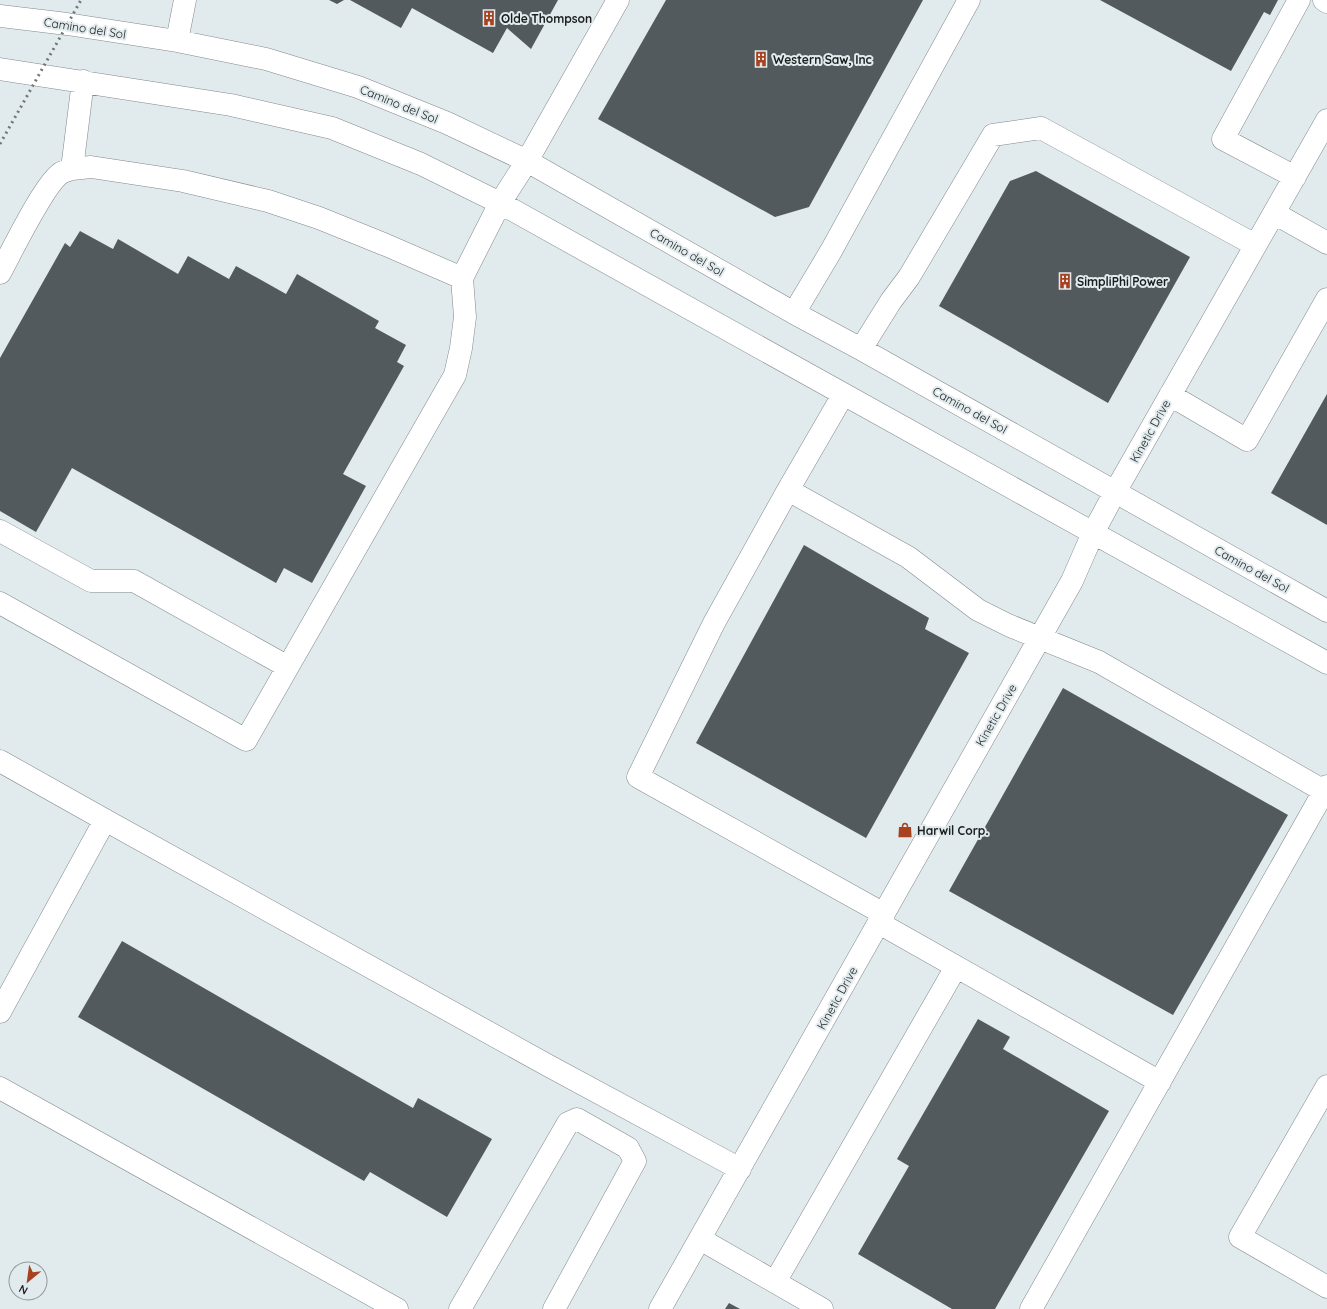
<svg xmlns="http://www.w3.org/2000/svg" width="1327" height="1309" font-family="Quicksand,sans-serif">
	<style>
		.building { fill: #535a5d }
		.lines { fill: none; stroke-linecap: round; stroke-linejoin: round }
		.minor-casing { stroke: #828a8d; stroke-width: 23 }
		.minor { stroke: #fff; stroke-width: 22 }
		.rail { stroke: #717779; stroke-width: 3; stroke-dasharray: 2 4; stroke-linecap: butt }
		.labels { text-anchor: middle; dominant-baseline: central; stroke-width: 4; stroke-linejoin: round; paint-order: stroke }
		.poi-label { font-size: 12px; font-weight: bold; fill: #1b1e1f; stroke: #e1eaed; text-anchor: start }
		.street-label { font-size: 12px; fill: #1b1e1f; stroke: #e1eaed }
	</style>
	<rect width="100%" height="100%" fill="#e1eaed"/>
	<path class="building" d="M329,0H344L337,4Z
		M350,0H558L531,49L507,28L493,53L412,8L401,28Z
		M666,0H923L809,207L775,217L598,119Z
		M1100,0H1278L1270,15L1264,12L1231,71Z
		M1036,171L1190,257L1108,403L939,306L1010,181Z
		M80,231L113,249L118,239L178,274L188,256L229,279L236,266L286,294L297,274L379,321L375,328L406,345L397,362L404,366L343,474L366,486L312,583L284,568L276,583L72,468L36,532L0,511V358L65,243L70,247Z
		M1327,394V525L1271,493Z
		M804,545L929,618L925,629L969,653L866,838L696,743Z
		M1063,688L1288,815L1173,1015L949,891Z
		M122,941L413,1108L418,1098L492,1139L447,1217L370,1172L364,1181L78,1017Z
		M978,1019L1010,1037L1003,1049L1109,1111L995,1309H952L858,1254L909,1166L897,1159Z
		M729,1303L740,1309H725Z"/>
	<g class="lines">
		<g class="minor-casing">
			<path id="minor" d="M1324,0L1327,2
				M0,16L67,24L177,41L266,59L358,87L447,123L527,161L794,313L861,349L1327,611
				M177,41L185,0
				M0,69L231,105L332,128L421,164L500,203L1327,663
				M83,81L72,169L91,167L183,181L268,201L319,218L386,245L462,278L500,203L527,161L618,0
				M1295,177L1223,139L1299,0
				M1274,213L1327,243
				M0,273C11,253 44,184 61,173C64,171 69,170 72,169
				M794,313L831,251L969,0
				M861,349L891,301L909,277L993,135L1041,128L1255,245
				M843,395L788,490L714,623L638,777L884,914
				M1170,395L1247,440L1327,299
				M788,490L908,557L978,610L1008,625L1099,662L1324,791
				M0,531L91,581H134L288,667
				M0,603L246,740L455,375L461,348L465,317L462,278
				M0,761L105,820
				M879,923L1160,1082
				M0,1012L105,820L549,1066L740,1169
				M1327,1086L1240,1237L1327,1287
				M0,1088L397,1309
				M700,1239L822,1309
				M775,1282L956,967
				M460,1309L568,1123L577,1119L628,1148L635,1161L554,1309
				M660,1309L1072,581L1093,533L1115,492L1327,120
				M1031,1309L1327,786"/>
		</g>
		<use href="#minor" class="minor"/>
		<path class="rail" d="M0,144L81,0"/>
	</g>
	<defs>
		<g id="building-bare" transform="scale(1.2)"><path d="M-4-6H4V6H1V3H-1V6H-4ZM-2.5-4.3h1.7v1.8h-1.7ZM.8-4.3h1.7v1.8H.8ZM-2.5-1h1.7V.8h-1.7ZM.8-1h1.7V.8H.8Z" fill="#a8411f" stroke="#e1eaed" stroke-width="2.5" paint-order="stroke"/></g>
		<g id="shop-bare" transform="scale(1.2)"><path d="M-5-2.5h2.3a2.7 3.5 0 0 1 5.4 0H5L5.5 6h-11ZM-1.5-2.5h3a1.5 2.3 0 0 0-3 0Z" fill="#a8411f" stroke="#e1eaed" stroke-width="2.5" paint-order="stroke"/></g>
	</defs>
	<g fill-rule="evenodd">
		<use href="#building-bare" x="489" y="18"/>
		<use href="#building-bare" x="761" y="59"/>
		<use href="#building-bare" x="1065" y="281"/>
		<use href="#shop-bare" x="905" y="830"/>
	</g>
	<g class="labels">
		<g class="poi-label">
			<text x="501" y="18">Olde Thompson</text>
			<text x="773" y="59">Western Saw, Inc</text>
			<text x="1077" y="281">SimpliPhi Power</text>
			<text x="917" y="830">Harwil Corp.</text>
		</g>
		<g class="street-label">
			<text transform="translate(85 28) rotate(9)">Camino del Sol</text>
			<text transform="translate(399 104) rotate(22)">Camino del Sol</text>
			<text transform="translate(687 252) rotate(30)">Camino del Sol</text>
			<text transform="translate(970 410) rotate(29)">Camino del Sol</text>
			<text transform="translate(1150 431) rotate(-61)">Kinetic Drive</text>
			<text transform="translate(1252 569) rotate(29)">Camino del Sol</text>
			<text transform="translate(996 715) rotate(-60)">Kinetic Drive</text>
			<text transform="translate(837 998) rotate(-61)">Kinetic Drive</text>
		</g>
	</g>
	<g transform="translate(28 1281) rotate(209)"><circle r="19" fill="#e1eaed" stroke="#92989b"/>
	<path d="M0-3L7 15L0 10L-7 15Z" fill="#a8411f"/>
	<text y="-6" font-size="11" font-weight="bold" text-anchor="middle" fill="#1b1e1f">N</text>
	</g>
</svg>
